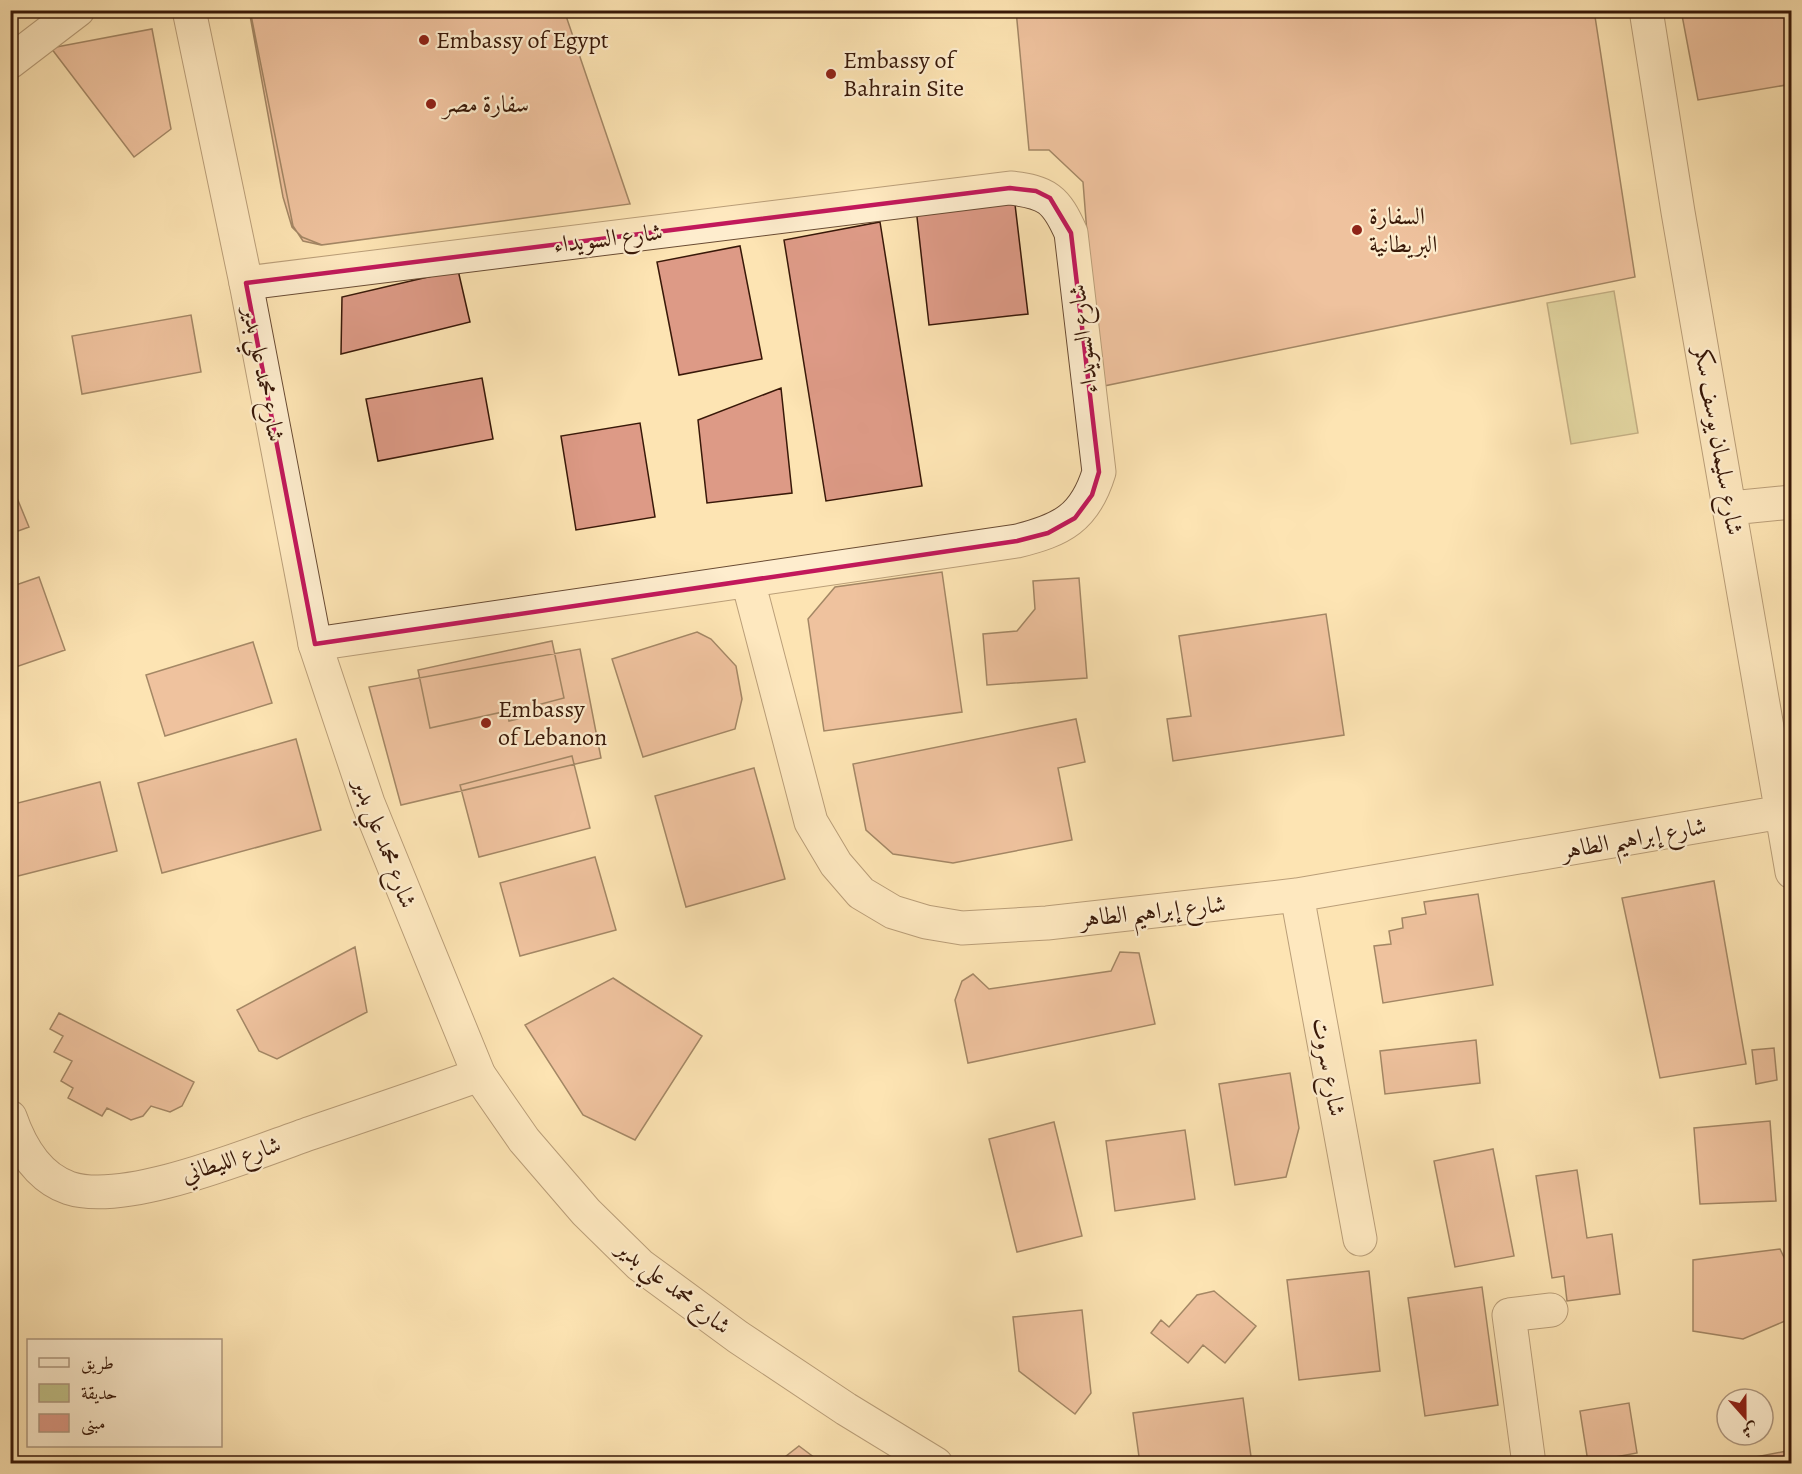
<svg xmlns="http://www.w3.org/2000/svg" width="1802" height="1474" font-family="Alegreya,Amiri,serif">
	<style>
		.green { fill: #c2c38a; stroke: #7d6e49; stroke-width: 1.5 }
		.building { fill: #dd9a86; stroke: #381808; stroke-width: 1.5 }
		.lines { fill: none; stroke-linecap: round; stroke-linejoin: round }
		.minor-casing { stroke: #694b33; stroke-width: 35 }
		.tertiary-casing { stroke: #694b33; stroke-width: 35 }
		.minor { stroke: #feedce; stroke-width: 33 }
		.tertiary { stroke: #feedce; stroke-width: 33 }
		.marked { fill: none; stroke: #c2185b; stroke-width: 4.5; stroke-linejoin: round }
		.poi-dot { fill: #8f2418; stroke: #feedce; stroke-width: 2 }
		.labels { text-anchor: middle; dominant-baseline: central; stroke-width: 4.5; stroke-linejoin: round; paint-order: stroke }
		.poi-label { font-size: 24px; fill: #381808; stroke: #feedce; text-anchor: start }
		.street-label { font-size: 24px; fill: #381808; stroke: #feedce }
	</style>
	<rect width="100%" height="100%" fill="#fde4b3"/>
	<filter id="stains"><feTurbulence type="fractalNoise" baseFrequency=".00333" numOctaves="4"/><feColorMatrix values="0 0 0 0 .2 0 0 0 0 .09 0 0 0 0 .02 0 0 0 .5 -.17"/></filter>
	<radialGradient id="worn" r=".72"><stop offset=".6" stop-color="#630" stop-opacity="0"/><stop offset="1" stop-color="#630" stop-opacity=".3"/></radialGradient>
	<path class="green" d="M1614,291L1638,433L1571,444L1547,303Z"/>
	<path class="building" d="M249,10H564L630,204L322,245L302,237L292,227L283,197Z
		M250,10H564L630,204L321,245L303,241L293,226Z
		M1016,10H1594L1635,277L1099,387L1083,182L1049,150H1029Z
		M1016,10H1594L1635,277L1099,387L1083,182L1049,150H1029Z
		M1681,10H1792V84L1698,100Z
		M152,29L171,129L134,157L51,48Z
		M1014,196L1028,314L929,325L916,208Z
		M880,222L922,486L826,501L784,240Z
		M740,246L762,359L679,375L657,262Z
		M458,270L470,322L341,354L342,297Z
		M191,315L201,372L82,394L72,336Z
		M482,378L493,439L378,461L366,399Z
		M781,388L792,493L707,503L698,420Z
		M640,423L655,517L576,530L561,436Z
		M10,481L29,527L10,534Z
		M942,572L962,712L824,731L808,619L835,587Z
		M39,577L65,650L10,669V587Z
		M1079,578L1087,678L987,685L983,634L1017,631L1035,609L1033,581Z
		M1326,614L1344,735L1173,761L1167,719L1191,716L1179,636Z
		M697,632L711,639L736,666L742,699L735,729L643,757L612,659Z
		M552,641L564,698L541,704L543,713L509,721L507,711L430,728L418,670Z
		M253,642L272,703L165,736L146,675Z
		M580,649L601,758L401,805L369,687Z
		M1076,719L1085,762L1058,768L1072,840L953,863L893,854L866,830L853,764Z
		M296,739L321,830L162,873L138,783Z
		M572,756L590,828L479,857L460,785Z
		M754,768L785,879L686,907L655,796Z
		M100,782L117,851L10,878V805Z
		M595,857L616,930L520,956L500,883Z
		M1714,881L1746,1064L1660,1078L1622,898Z
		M1478,894L1493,985L1383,1003L1374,946L1391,944L1389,931L1403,928L1402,918L1426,914L1424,902Z
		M355,947L367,1012L277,1059L259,1051L237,1010Z
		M1120,952L1139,953L1155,1024L968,1063L955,1000L962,981L973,974L989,989L1111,971Z
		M613,978L702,1036L635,1140L583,1115L525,1025Z
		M59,1013L194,1082L182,1106L170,1112L151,1106L143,1116L131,1120L107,1108L102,1116L68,1098L73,1088L61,1081L72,1061L54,1052L63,1036L50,1029Z
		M1476,1040L1480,1083L1385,1094L1380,1051Z
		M1774,1048L1777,1080L1756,1084L1752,1050Z
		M1290,1073L1299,1128L1286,1177L1235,1185L1219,1084Z
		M1770,1121L1776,1201L1700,1204L1694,1128Z
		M1054,1122L1082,1236L1017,1252L989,1139Z
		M1185,1130L1195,1199L1115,1211L1106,1141Z
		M1493,1149L1514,1256L1455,1267L1434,1161Z
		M1577,1170L1587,1238L1612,1234L1620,1294L1567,1301L1564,1276L1552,1278L1536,1176Z
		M1780,1249L1792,1274V1318L1743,1339L1693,1331V1260Z
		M1369,1271L1380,1371L1299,1380L1287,1280Z
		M1482,1287L1498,1405L1425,1416L1408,1298Z
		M1214,1291L1256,1326L1225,1363L1203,1345L1188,1363L1151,1333L1161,1320L1169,1327L1197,1295Z
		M1082,1310L1091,1393L1075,1414L1019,1371L1013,1317Z
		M1243,1398L1252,1464H1184L1180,1460L1140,1464L1133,1413Z
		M1629,1403L1637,1453L1588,1462L1580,1411Z
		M799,1446L823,1464H776Z
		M1792,1450V1464H1720Z"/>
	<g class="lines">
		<g class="minor-casing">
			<path id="minor" d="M1646,10L1678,212L1792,872
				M10,62L78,10
				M246,283L1010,188C1047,192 1056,199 1071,233L1099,472C1085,518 1062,530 1017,541L315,644
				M1731,508L1792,502
				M748,581L811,822L836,864L861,893L893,912L926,922L962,928L1047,923L1297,895L1782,812
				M1297,895L1360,1239
				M10,1117C20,1146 37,1177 69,1188C126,1207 253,1153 311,1133C367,1114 423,1095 479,1075
				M1529,1464L1509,1315L1551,1310"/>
		</g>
		<g class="tertiary-casing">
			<path id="tertiary" d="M189,10L246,283L315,644L368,803L479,1075L524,1140L586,1212L640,1265L738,1337L846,1409L936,1464"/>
		</g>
		<use href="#minor" class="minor"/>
		<use href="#tertiary" class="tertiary"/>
	</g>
	<path d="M0 0H1802V1474H0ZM1010,188L1036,191L1050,198L1071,233L1099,472L1092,495L1075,518L1048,533L1017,541L315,644L246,283Z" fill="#fde4b3" fill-opacity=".55" fill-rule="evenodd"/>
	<path class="marked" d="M1010,188L1036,191L1050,198L1071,233L1099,472L1092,495L1075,518L1048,533L1017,541L315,644L246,283Z"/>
	<g class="poi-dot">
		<circle cx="424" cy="40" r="6"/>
		<circle cx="831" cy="74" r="6"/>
		<circle cx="431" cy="104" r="6"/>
		<circle cx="1357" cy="230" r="6"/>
		<circle cx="486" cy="723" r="6"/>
	</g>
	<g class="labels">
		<g class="poi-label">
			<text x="436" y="40">Embassy of Egypt</text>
			<text x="843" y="60">Embassy of<tspan x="843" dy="28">Bahrain Site</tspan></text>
			<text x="443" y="104">سفارة مصر</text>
			<text x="1369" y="216">السفارة<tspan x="1369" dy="28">البريطانية</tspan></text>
			<text x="498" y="709">Embassy<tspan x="498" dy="28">of Lebanon</tspan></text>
		</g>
		<g class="street-label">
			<text transform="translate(608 238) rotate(-7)">شارع السويداء</text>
			<text transform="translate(1083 339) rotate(-97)">شارع السويداء</text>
			<text transform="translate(264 374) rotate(79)">شارع محمد علي بدير</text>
			<text transform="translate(1719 441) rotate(80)">شارع سليمان يوسف سكر</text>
			<text transform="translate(1634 838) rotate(-10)">شارع إبراهيم الطاهر</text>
			<text transform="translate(385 843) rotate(69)">شارع محمد علي بدير</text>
			<text transform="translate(1153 911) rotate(-6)">شارع إبراهيم الطاهر</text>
			<text transform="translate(1329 1067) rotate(80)">شارع سروت</text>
			<text transform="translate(231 1159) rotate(-18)">شارع الليطاني</text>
			<text transform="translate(674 1287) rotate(38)">شارع محمد علي بدير</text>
		</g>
	</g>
	<rect width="1802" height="1474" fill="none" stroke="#fde4b3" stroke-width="36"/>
	<rect x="12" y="12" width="1778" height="1450" fill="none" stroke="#381808" stroke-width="3"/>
	<rect x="18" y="18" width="1766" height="1438" fill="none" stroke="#381808" stroke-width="1.5"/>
	<rect x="27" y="1339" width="195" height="108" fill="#feedce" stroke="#af987f" stroke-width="1.5"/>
	<rect x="39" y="1358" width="30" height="9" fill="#feedce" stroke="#af987f" stroke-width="1.5"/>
	<text x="81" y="1369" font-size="18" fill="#381808">طريق</text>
	<rect x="39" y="1384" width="30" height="18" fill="#c2c38a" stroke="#af987f" stroke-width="1.5"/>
	<text x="81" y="1399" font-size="18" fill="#381808">حديقة</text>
	<rect x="39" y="1414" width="30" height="18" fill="#dd9a86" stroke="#af987f" stroke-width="1.5"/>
	<text x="81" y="1429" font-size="18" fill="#381808">مبنى</text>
	<g transform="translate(1745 1417) rotate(159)"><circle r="28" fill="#feedce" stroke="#af987f" stroke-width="1.5"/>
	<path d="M0-4.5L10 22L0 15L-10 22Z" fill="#8f2418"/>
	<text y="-9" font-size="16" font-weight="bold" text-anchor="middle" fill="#381808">ش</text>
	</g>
	<rect width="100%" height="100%" filter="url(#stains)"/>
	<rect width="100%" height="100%" fill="url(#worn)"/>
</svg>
